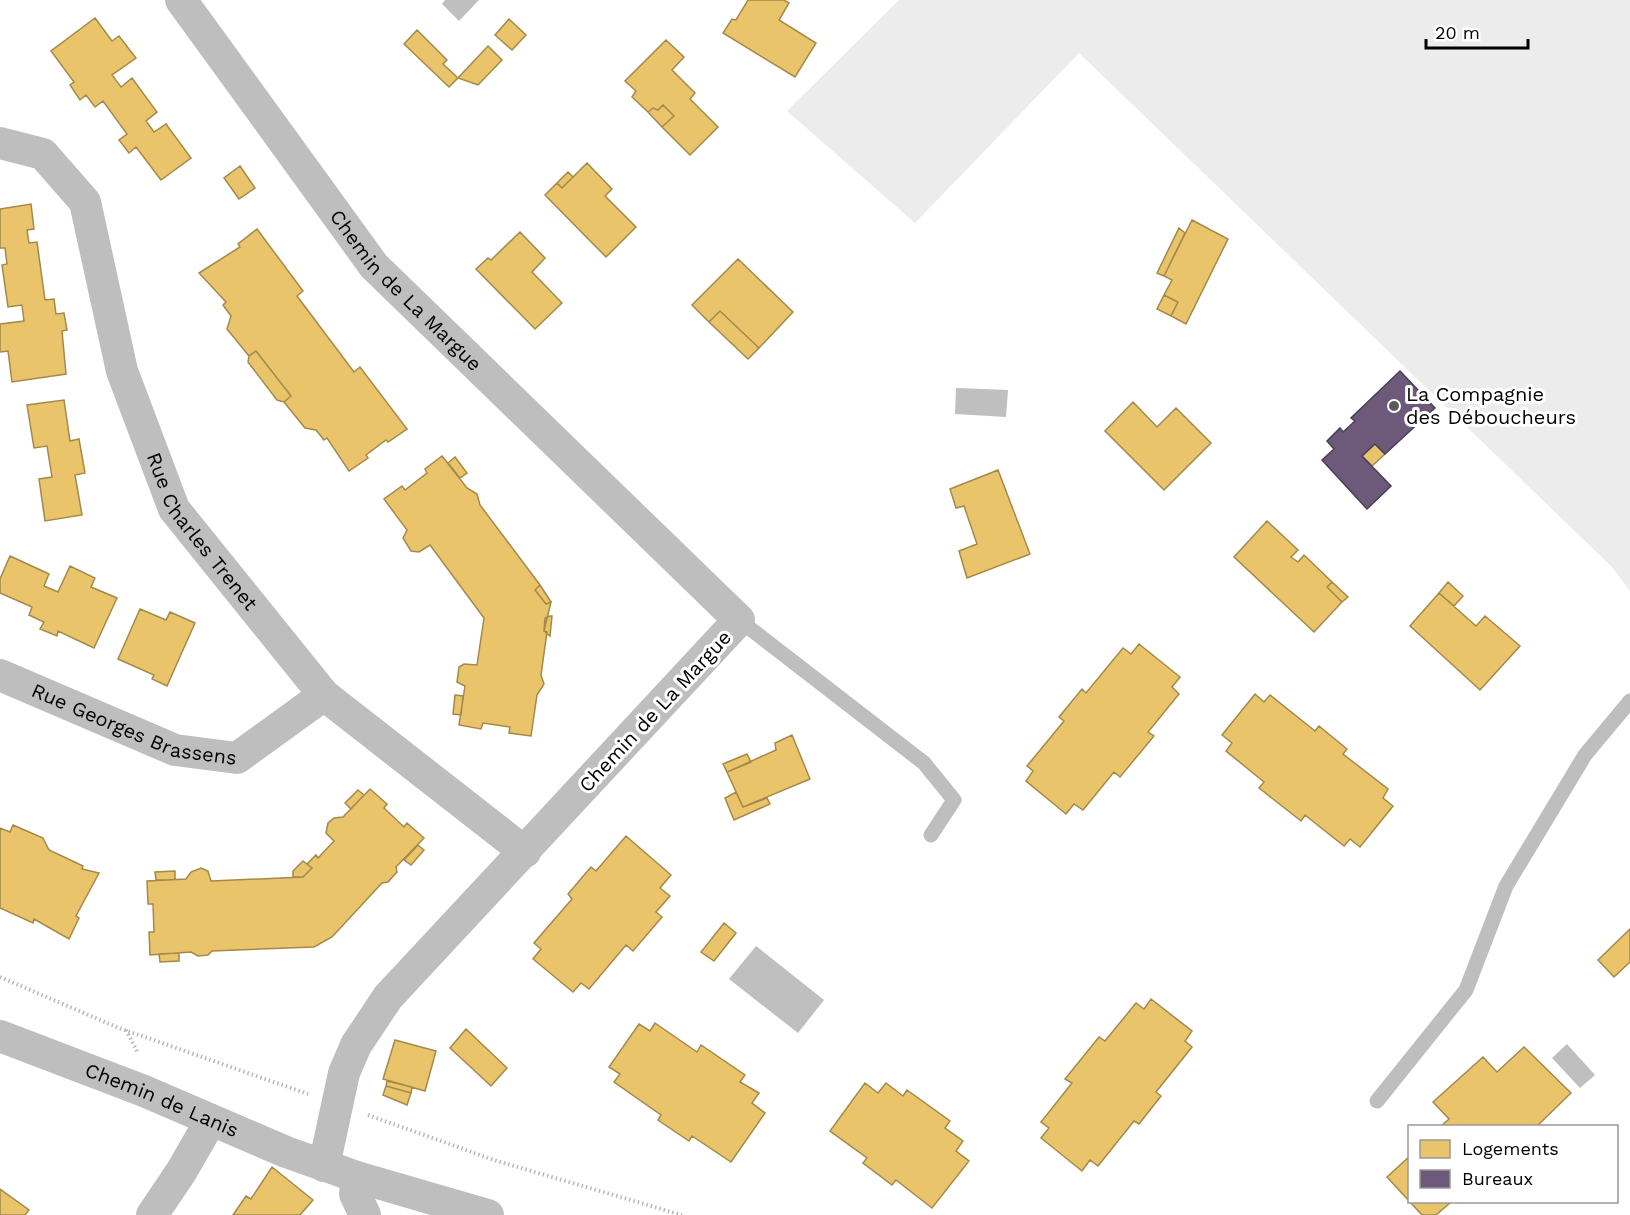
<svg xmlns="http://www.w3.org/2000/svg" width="1630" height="1215" font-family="'Work Sans',sans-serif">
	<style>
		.green { fill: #ececec }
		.water { fill: #bfbfbf }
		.homes { fill: #e9c46a; stroke: #a3894a; stroke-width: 1.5 }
		.offices { fill: #6d597a; stroke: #4c3e55; stroke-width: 1.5 }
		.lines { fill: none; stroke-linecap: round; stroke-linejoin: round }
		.path { stroke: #b9b9b9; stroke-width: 4; stroke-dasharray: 1.5 3; stroke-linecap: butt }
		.service { stroke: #bebebe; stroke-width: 15 }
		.minor { stroke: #bebebe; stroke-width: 32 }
		.poi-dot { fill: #595959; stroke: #fff; stroke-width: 2 }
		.labels { text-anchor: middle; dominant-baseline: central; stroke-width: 6; stroke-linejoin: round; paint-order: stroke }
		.street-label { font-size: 20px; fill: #000; stroke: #fff }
		.poi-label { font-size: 20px; fill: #000; stroke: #fff; text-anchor: start }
	</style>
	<rect width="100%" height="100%" fill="#fff"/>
	<path class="green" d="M899,0H1630V591L1612,567L1079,53L915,223L787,111Z"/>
	<path class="water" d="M445,0H479L459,21L442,4Z
		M956,388L1008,390L1006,417L955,414Z
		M756,946L824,1000L798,1033L729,979Z
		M1567,1044L1595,1075L1580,1088L1552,1058Z"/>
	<path class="homes" d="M748,0H784L789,3L779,20L816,43L795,77L723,33L732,19L736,20Z
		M95,18L112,41L119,36L136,58L112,75L121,87L132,78L157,112L146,121L154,132L166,124L191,158L161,180L136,147L129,153L119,140L127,134L103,101L95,107L86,95L80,100L70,85L74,82L51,51Z
		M509,19L526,35L512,50L495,35Z
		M417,30L447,60L443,64L458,78L449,87L404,44Z
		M666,40L684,57L672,70L695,93L690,99L718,127L690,155L662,127L674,116L663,105L658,110L653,108L648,112L632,97L636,91L625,81Z
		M488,46L502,60L478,85L458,78Z
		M663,105L674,116L662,127L648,112L653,108L658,110Z
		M587,163L612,189L605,196L636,227L606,257L545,195L557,183L562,188Z
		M240,166L255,188L239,199L224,178Z
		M568,172L573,177L562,188L557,183Z
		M31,204L34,229L27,230L29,243L37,242L45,300L54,299L56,314L64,313L67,330L62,331L66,374L12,382L8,351L0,352V324L24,321L22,305L8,307L2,265L7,264L5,248H0V209Z
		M1192,220L1228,239L1186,324L1171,316L1178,302L1164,295L1172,280L1164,276Z
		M1179,228L1185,233L1164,276L1157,273Z
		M257,229L303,291L297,296L354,372L360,367L407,429L388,442L386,440L366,455L368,458L349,471L327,438L324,440L316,430L305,428L284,402L291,396L256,351L249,356L227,329L231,316L223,305L226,302L199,273L240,247L238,244Z
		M520,232L545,258L532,272L562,303L535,329L476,269L488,258L491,260Z
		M738,259L793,312L759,348L720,311L709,322L692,305Z
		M1164,295L1178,302L1171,316L1157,309Z
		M720,311L759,348L748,359L709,322Z
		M256,351L291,396L284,402L277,400L248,362L249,356Z
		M64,400L70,441L79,439L85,473L75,475L82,515L45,521L39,479L52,477L47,446L34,448L27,405Z
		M1133,402L1157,427L1176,408L1211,443L1164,490L1105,431Z
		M1375,444L1385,454L1372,466L1362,456Z
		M442,456L467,488L477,494L480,505L540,585L535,590L546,604L551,602L544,631L547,632L541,675L544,684L537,695L531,736L509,733L510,727L483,723L481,729L459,725L465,686L457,682L459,667L464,664L477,665L484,618L430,545L419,552L411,551L403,538L407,530L384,499L402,486L405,490L427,473L425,469Z
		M455,457L467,473L460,478L448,463Z
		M998,470L1030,554L967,578L959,551L977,544L964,506L956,508L950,489Z
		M1267,521L1298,550L1291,557L1298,562L1304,555L1332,582L1327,587L1342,602L1314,632L1234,557Z
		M10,556L49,574L44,586L58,592L70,566L95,578L91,587L117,598L94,648L58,631L57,636L40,629L44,622L29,615L32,607L0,593V579Z
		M1332,582L1348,597L1342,602L1327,587Z
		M1448,582L1463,596L1454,606L1439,593Z
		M540,585L551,602L546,604L535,590Z
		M1439,593L1476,626L1485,616L1520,646L1480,690L1410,626Z
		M140,609L166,620L170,612L195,623L167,686L152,679L154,675L118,659Z
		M550,616H552L550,636L544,631L545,618Z
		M1139,644L1180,677L1172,687L1179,694L1148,732L1154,736L1120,777L1114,772L1083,810L1074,804L1066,814L1026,781L1033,771L1027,766L1064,721L1059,717L1082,689L1086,693L1123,648L1131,654Z
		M1255,694L1264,702L1270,695L1315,731L1319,726L1347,749L1343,754L1388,789L1383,798L1393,806L1360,847L1350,839L1344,846L1305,815L1301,821L1259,788L1264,782L1226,751L1232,743L1222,735Z
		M455,695L463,696L461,715L453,714Z
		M792,735L810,779L743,807L727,772L776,750L775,743Z
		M747,754L751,762L727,772L723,764Z
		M370,789L387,804L384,808L404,827L407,823L424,838L396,867L397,872L388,882L382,883L332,937L314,947L212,951L208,955L198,956L191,952L150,955L149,932H154L153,904H148L147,881L186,879L191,872L201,868L208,871L211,881L303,877L312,868L307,864L316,855L318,858L334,841L326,833L328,823L334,818L343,817Z
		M358,790L364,795L351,809L345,803Z
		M736,792L743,807L767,798L770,804L734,820L725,798Z
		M13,825L43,838L49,850L83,866L82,869L99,873L76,916L79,918L69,939L34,919L33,923L0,908V828L10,832Z
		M626,836L671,875L660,888L670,896L656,912L662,917L633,951L626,945L589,989L581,983L573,992L533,959L541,949L534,943L572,899L568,894L591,867L596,871Z
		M418,845L424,850L411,865L404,860Z
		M303,861L312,868L303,877H293V871Z
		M175,871V880H156L155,872Z
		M724,923L736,933L714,961L701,952Z
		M1630,929V962L1614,977L1598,960Z
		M179,953V961L160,962L159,954Z
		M1151,999L1192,1031L1185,1041L1192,1047L1156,1092L1161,1096L1139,1124L1134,1121L1098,1166L1090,1160L1082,1171L1041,1138L1049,1128L1041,1122L1072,1083L1065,1079L1099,1037L1105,1041L1136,1003L1144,1009Z
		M655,1023L697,1052L701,1045L745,1075L740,1082L759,1093L752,1103L765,1113L731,1162L692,1136L689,1141L658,1120L661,1115L614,1082L620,1074L609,1067L639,1024L650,1031Z
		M466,1029L507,1068L491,1086L450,1048Z
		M395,1040L436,1051L425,1091L383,1079Z
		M1524,1047L1571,1093L1537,1126H1441L1449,1119L1433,1102L1483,1057L1497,1072Z
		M387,1081L412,1087L411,1093L386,1086Z
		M865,1083L878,1093L886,1083L903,1096L907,1090L950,1121L945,1128L963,1141L956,1151L969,1161L932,1208L896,1180L892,1185L863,1163L867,1158L830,1131Z
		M386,1086L411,1093L407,1105L383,1095Z
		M1410,1156V1202H1451L1436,1215H1422L1387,1177Z
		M272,1167L313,1200L300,1215H233L246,1196L251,1199Z
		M0,1189L29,1210L25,1215H0Z"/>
	<path class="offices" d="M1400,371L1435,408L1385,454L1375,444L1362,456L1391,486L1367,509L1322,460L1334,449L1327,441L1340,428L1343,432L1355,421L1351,418Z"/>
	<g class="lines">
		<path class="path" d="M0,977L119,1028L308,1094
			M126,1030L138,1053
			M368,1115L497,1161L682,1215"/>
		<path class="service" d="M739,620L924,763L954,800L931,835
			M1377,1101L1466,990L1506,886L1585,755L1630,701"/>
		<g class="minor">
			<path id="s1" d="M181,0L374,266L739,620L388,997L356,1045L344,1073L324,1166"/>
			<path id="s2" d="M0,143L43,154L85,202L122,371L174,509L324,695L525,852"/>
			<path id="s3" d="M0,675L175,750L237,758L324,695"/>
			<path id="s4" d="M0,1036L144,1091L286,1152L357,1177L488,1215"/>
			<path d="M357,1177L355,1194L365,1215"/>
			<path d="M152,1215L181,1172L211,1120"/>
		</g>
	</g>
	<circle class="poi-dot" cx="1394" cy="406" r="6"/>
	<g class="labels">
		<g class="street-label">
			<text stroke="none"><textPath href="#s1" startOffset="368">Chemin de La Margue</textPath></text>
			<text stroke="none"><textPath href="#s2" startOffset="462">Rue Charles Trenet</textPath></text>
			<text transform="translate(655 711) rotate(-47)">Chemin de La Margue</text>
			<text stroke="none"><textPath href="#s3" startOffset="144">Rue Georges Brassens</textPath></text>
			<text stroke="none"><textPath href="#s4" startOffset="174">Chemin de Lanis</textPath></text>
		</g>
		<g class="poi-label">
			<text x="1406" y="394">La Compagnie<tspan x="1406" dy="23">des Déboucheurs</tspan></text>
		</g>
	</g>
	<rect x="1408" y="1125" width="210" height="78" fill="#ffffff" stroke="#999999" stroke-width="1.5"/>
	<rect x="1420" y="1140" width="30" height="18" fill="#e9c46a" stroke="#999999" stroke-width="1.5"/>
	<text x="1462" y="1155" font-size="18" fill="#000000">Logements</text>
	<rect x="1420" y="1170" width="30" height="18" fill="#6d597a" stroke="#999999" stroke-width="1.5"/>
	<text x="1462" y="1185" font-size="18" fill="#000000">Bureaux</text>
	<path d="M1426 39v9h102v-9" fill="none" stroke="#000000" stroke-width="3"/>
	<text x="1435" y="39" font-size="18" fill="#000000" stroke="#ffffff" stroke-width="4.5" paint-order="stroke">20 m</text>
</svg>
